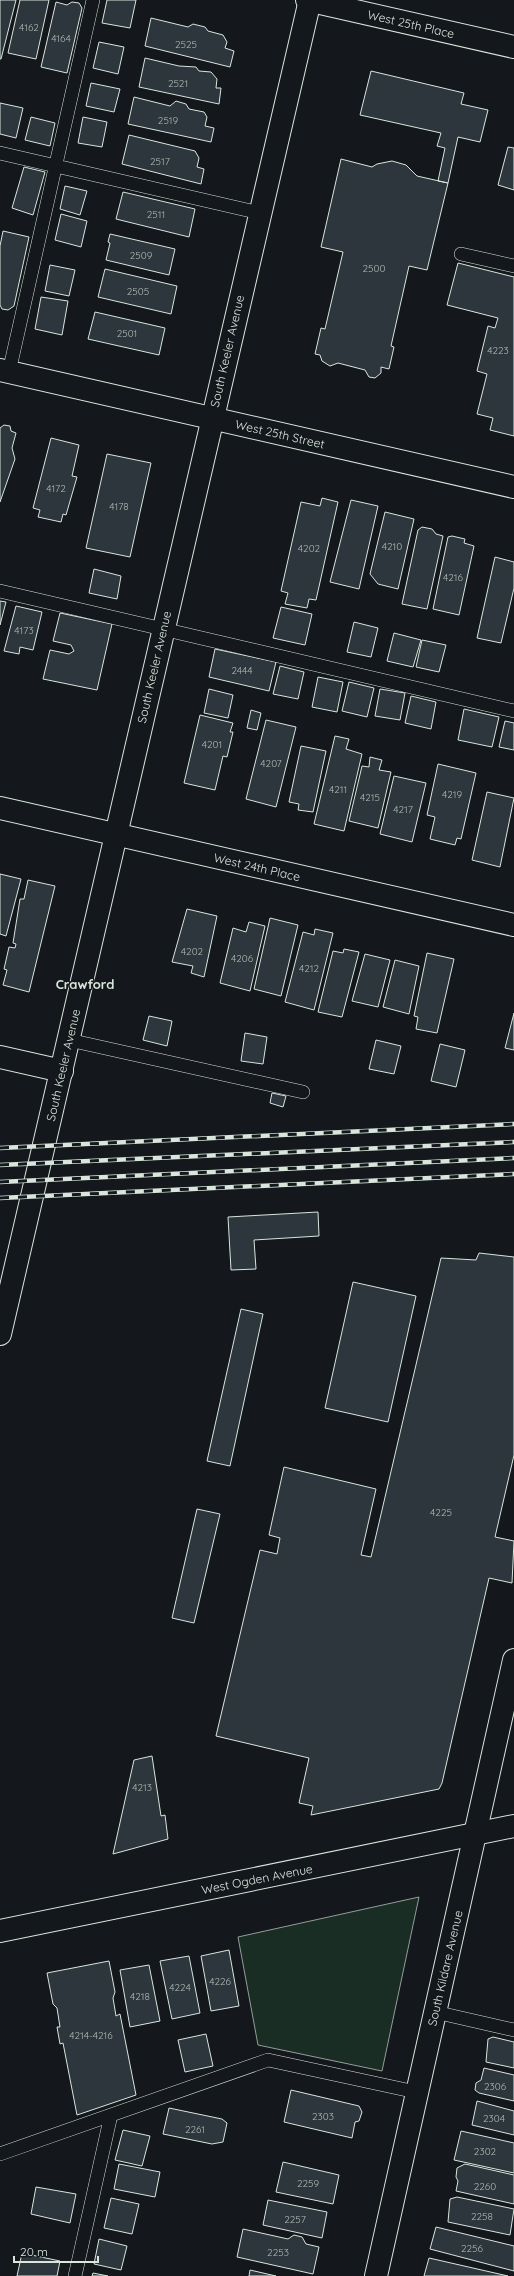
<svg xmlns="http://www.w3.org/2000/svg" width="514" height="2276" font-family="Quicksand,sans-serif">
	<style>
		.green { fill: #1a2d24; stroke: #939e99 }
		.building { fill: #2c363c; stroke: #d8e6dc }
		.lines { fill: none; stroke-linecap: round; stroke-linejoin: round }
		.lane-casing { stroke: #d8e6dc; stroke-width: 14 }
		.street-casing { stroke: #d8e6dc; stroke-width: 24 }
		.secondary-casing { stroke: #d8e6dc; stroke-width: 24 }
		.lane { stroke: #14181c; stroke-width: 13 }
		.street { stroke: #14181c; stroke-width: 22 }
		.secondary { stroke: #14181c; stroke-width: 22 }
		.rail-casing { stroke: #d8e6dc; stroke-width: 4.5 }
		.rail { stroke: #14181c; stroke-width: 3; stroke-dasharray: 9; stroke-linecap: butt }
		.labels { text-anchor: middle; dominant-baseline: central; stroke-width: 3; stroke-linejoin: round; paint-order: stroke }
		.number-label { font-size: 10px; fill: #adbab4 }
		.street-label { font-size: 12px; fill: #d8e6dc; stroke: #14181c }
		.neighbourhood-label { font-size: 13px; font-weight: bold; fill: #d8e6dc; stroke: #14181c }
	</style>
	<rect width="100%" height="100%" fill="#14181c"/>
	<path class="green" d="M419,1897L382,2071L258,2045L238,1937Z"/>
	<path class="building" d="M0,0H16L1,59H0Z
		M20,0H49L36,59L8,53Z
		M107,0H136L130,28L102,23Z
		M56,2L67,5L72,2L79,3L82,8L67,73L41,67Z
		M151,18L188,27L193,24L205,27L208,31L223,35L227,42L225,48L234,51L230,67L145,46Z
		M99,42L124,47L118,74L93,68Z
		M145,58L179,66L196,67L199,71L211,72L217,79L216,88H221L219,104L139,87Z
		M371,71L464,93L461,104L488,110L480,142L458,137L448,183L438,181L445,148L437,146L441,133L360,115Z
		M91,83L120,89L114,112L86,106Z
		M134,97L170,106L176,101L186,104L189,109L204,112L207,117L205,126L214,128L211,142L128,124Z
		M0,103L23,108L16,138L0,134Z
		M31,117L55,123L50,146L25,140Z
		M83,117L107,122L102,147L78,143Z
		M129,135L195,151L199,158L197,167L204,169L201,184L122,164Z
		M508,147L514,148V190L498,185Z
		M341,159L372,167L377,164L392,161L406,165L417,176L448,183L427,270L409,266L391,346L394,347L389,369L381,367V373L375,378L369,377L365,370L338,363L330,366L322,361L320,355L315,354L321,328L325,329L343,252L321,247Z
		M24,167L45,172L33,215L12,208Z
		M65,186L87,191L80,215L60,209Z
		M123,192L195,209L189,237L116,219Z
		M61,214L87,221L81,247L55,240Z
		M3,231L29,237L14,306L8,310L2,309L0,305V246Z
		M110,234L175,249L169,275L106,260L110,243L108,242Z
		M458,263L514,277V436L490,430L493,418L477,414L487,374L477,371L488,326L495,328L498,318L447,305Z
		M50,265L75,270L69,296L45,291Z
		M105,269L177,286L171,314L98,297Z
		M41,297L68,301L62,335L35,329Z
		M95,312L165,328L159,355L88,339Z
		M4,425L10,426L11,431L16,433L12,448L15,459L0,502V428Z
		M51,438L79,445L72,476L77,477L66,515L63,514L61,522L38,517L40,510L33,508Z
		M107,454L151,463L130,557L86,548Z
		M322,498L338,502L316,600L309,599L307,608L285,604L288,593L281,591L301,502L320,506Z
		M351,500L378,506L359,589L330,582Z
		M385,512L414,519L398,589L378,584L370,574Z
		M422,527L432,529L436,534L443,536L427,609L402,604L418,530Z
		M452,536L465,539L464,543L474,546L459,615L433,609L448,537Z
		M495,557L514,562V588L501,643L477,638Z
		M94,569L121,576L117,599L89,593Z
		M0,601L6,602L0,625Z
		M16,606L42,612L33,650L20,647L19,654L4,651Z
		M281,607L312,614L305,645L273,638Z
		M60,613L112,624L97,690L43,679L50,650L69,654L74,651L71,645L53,641Z
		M354,622L378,628L371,657L347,652Z
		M394,633L421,640L413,667L387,661Z
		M422,640L446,645L439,672L416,667Z
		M215,649L276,662L269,691L209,677Z
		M280,666L304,672L298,699L273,694Z
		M318,677L343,682L337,712L312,707Z
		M349,682L374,688L367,717L342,711Z
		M209,689L233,695L228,718L204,713Z
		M380,689L405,693L400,720L375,716Z
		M411,696L436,702L431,729L405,723Z
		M464,709L499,717L492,747L458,740Z
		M251,710L261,713L257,730L247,728Z
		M200,715L233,723L230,732H233L227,757L223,756L215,790L184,783Z
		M266,720L296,727L276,807L246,799Z
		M505,721L514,723V750L499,747Z
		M335,736L349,739L346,749L362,754L344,831L314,824Z
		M301,746L326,751L313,812L298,810L299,804L289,802Z
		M370,757L382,760L379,770L391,772L378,828L349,821L362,766L369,767Z
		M438,764L476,773L461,839L457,838L455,845L430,839L435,817L427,815Z
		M394,776L426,783L412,842L380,834Z
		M487,792L514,798L500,867L472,860Z
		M0,874L21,879L6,936L0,934Z
		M28,880L55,886L29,992L3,985L7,970L4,969L9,947L15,948L16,944L13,943L20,899H24Z
		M187,909L217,916L204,977L191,973L193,966L172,962Z
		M270,918L298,925L281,996L254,989Z
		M249,922L265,926L250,991L220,983L233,928L246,932Z
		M315,929L333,933L314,1010L285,1002L303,932L314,935Z
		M344,949L359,952L342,1017L318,1012L333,951L343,953Z
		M427,953L454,959L437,1033L416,1029L418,1017L414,1016Z
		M365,954L390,960L378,1007L352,1001Z
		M395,960L419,966L409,1014L383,1007Z
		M514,1013V1050L505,1048Z
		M149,1016L172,1021L167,1046L143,1040Z
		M245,1033L267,1037L263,1064L241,1061Z
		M376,1040L401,1046L394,1074L369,1069Z
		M440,1044L465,1050L456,1087L431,1081Z
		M272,1093L286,1096L283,1107L270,1103Z
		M318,1212L319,1236L254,1240L256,1269L231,1270L228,1217Z
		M479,1253L514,1257V1455L495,1537L514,1541L512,1583L489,1578L442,1783L439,1789L311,1815L313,1806L299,1803L309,1758L216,1736L260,1550L277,1554L280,1538L269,1535L284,1467L376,1489L361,1555L371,1557L441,1258L476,1260Z
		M353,1282L416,1296L388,1422L325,1408Z
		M241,1309L263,1314L230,1466L207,1461Z
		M197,1509L220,1514L194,1623L172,1618Z
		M152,1756L161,1816L165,1815L168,1839L113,1854L134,1760Z
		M229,1950L239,2006L211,2011L201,1956Z
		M189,1956L200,2013L172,2019L160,1961Z
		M109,1961L115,1992L113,1998L116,2016L120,2014L136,2095L77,2115L63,2043L60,2044L57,2027H60L57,2008L53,2004L47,1973Z
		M149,1965L160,2021L130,2027L120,1970Z
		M206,2034L213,2066L185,2072L178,2040Z
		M493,2037L514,2042V2068L486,2062L488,2039Z
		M484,2068L514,2075V2101L479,2093L475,2090L476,2083L481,2080Z
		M291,2090L359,2106L362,2112L359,2121L355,2122L352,2138L284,2122Z
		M477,2101L514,2111V2135L472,2125Z
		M169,2108L222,2119L227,2123L223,2142L212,2144L163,2134Z
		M123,2130L150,2136L142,2166L115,2160Z
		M461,2131L514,2143V2173L454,2160Z
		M283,2162L339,2175L333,2204L276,2192Z
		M119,2164L160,2172L155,2197L114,2189Z
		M465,2164L514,2175V2204L456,2191L458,2181L456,2177L457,2168Z
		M36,2187L76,2194L70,2223L31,2214Z
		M457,2197L514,2209L510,2235L448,2222L450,2199Z
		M111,2198L139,2204L132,2234L104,2228Z
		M268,2200L327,2212L322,2238L263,2225Z
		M436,2227L514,2246V2271L430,2249Z
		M243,2229L288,2239L294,2235L302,2237L306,2244L319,2247L313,2274L237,2257Z
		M99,2239L127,2246L121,2270L94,2264Z
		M22,2253L60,2261L57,2276H17Z
		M429,2258L508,2276H424Z
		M250,2270L276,2276H249Z
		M93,2273L108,2276H92Z"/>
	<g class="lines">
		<g class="lane-casing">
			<path id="lane" d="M0,153L260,213
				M461,254L514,266
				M9,372L93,0
				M0,591L514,711
				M69,1040L303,1092
				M435,2012L514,2030
				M0,2154L268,2060L416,2092
				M75,2276L111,2115"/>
		</g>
		<g class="street-casing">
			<path id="street" d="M307,0L514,47
				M0,370L514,487
				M0,808L514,925
				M0,1057L62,1071
				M376,2276L514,1660"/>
		</g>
		<g class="secondary-casing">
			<path id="secondary" d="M0,1334L310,0
				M0,1931L514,1826"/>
		</g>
		<use href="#lane" class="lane"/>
		<use href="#street" class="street"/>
		<use href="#secondary" class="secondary"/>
		<g class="rail-casing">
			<path id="rail" d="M0,1148L514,1124
				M0,1165L514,1142
				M0,1182L514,1158
				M0,1198L514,1174"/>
		</g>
		<use href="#rail" class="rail"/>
	</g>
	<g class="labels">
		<g class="number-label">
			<text x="29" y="27">4162</text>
			<text x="61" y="38">4164</text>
			<text x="186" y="44">2525</text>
			<text x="178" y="83">2521</text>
			<text x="168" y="120">2519</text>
			<text x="160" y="161">2517</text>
			<text x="156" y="214">2511</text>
			<text x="141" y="255">2509</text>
			<text x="374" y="268">2500</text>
			<text x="138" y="291">2505</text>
			<text x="127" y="333">2501</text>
			<text x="498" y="350">4223</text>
			<text x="56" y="488">4172</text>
			<text x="119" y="506">4178</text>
			<text x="392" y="546">4210</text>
			<text x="309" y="548">4202</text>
			<text x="453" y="577">4216</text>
			<text x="24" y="630">4173</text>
			<text x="242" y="670">2444</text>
			<text x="212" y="744">4201</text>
			<text x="271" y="763">4207</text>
			<text x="338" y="789">4211</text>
			<text x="452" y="794">4219</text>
			<text x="370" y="797">4215</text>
			<text x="403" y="809">4217</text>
			<text x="192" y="951">4202</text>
			<text x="242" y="958">4206</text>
			<text x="309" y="968">4212</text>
			<text x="441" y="1512">4225</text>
			<text x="142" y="1787">4213</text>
			<text x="220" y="1981">4226</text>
			<text x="180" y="1987">4224</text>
			<text x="140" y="1996">4218</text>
			<text x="91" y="2035">4214-4216</text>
			<text x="495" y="2086">2306</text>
			<text x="323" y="2116">2303</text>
			<text x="494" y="2118">2304</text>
			<text x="195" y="2129">2261</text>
			<text x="485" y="2151">2302</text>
			<text x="308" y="2183">2259</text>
			<text x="485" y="2186">2260</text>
			<text x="482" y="2216">2258</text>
			<text x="295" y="2219">2257</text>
			<text x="472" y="2248">2256</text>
			<text x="278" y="2252">2253</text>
		</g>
		<g class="street-label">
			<text transform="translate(411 24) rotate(13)">West 25th Place</text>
			<text transform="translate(227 351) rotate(-77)">South Keeler Avenue</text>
			<text transform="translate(280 434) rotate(13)">West 25th Street</text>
			<text transform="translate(154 667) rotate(-77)">South Keeler Avenue</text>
			<text transform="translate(257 867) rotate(13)">West 24th Place</text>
			<text transform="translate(63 1065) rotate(-77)">South Keeler Avenue</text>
			<text transform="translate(257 1879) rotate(-11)">West Ogden Avenue</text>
			<text transform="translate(445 1968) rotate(-77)">South Kildare Avenue</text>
		</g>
		<g class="neighbourhood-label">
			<text x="85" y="984">Crawford</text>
		</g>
	</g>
	<path d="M14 2256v6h84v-6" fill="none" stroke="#d8e6dc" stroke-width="2"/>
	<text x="20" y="2256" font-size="12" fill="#d8e6dc" stroke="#14181c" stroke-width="3" paint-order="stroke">20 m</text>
</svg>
